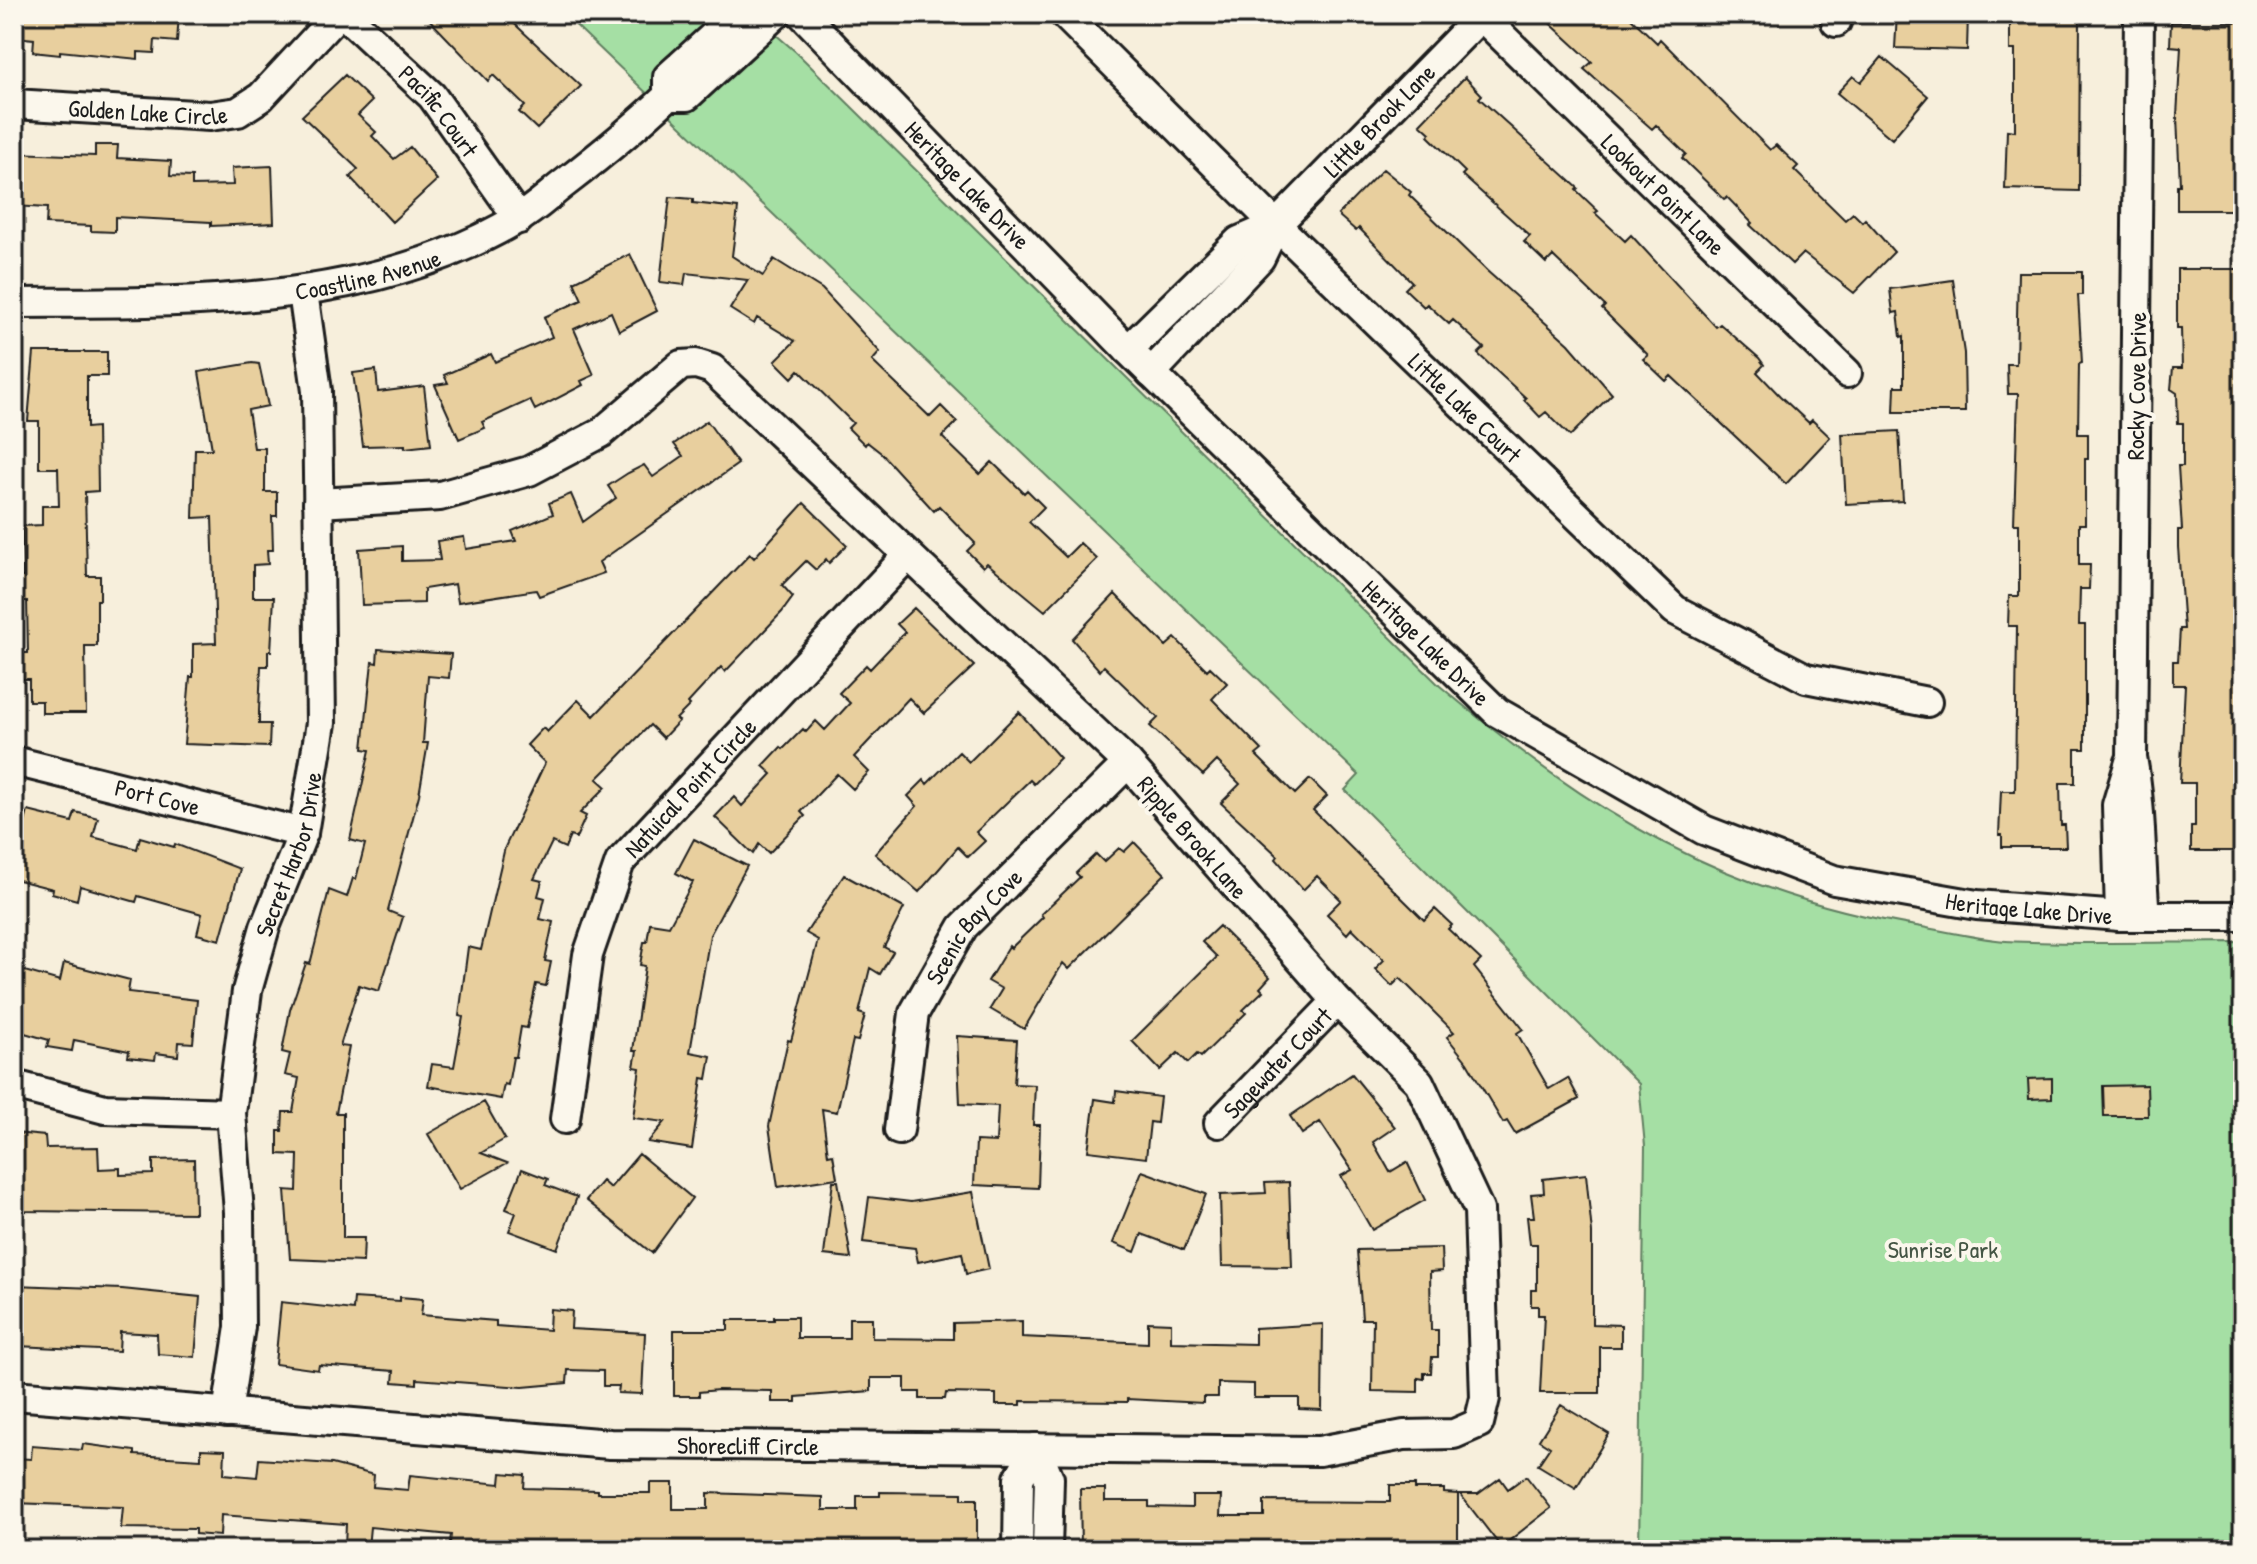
<svg xmlns="http://www.w3.org/2000/svg" width="2257" height="1564" font-family="'Patrick Hand',sans-serif">
	<style>
		.green { fill: #a5dfa4; stroke: #607e60; stroke-width: 2 }
		.building { fill: #e8cf9e; stroke: #1c1c1c; stroke-width: 2 }
		.lines { fill: none; stroke-linecap: round; stroke-linejoin: round }
		.minor-casing { stroke: #1c1c1c; stroke-width: 34 }
		.minor { stroke: #fbf7ec; stroke-width: 28 }
		.labels { text-anchor: middle; dominant-baseline: central; stroke-width: 8; stroke-linejoin: round; paint-order: stroke }
		.street-label { font-size: 24px; fill: #1c1c1c; stroke: #fbf7ec }
		.park-label { font-size: 24px; fill: #455645; stroke: #fbf7ec }
	</style>
	<rect width="100%" height="100%" fill="#f7efdc"/>
	<filter id="ink" filterUnits="userSpaceOnUse"><feTurbulence type="fractalNoise" baseFrequency=".0125" numOctaves="2"/><feDisplacementMap in="SourceGraphic" scale="16" xChannelSelector="R" yChannelSelector="G"/><feConvolveMatrix kernelMatrix="1 2 1 2 8 2 1 2 1" color-interpolation-filters="sRGB"/></filter>
	<g filter="url(#ink)">
		<path class="green" d="M564,14H752L796,52L1440,686C1591,814 1724,895 1922,927C1949,932 1978,939 2006,941C2084,945 2164,942 2243,942V1550H1639L1645,1146L1639,1084L1345,790L1359,775Z"/>
		<path class="building" d="M14,14H179L177,42L155,40L154,53L138,52V59L60,51V55L33,52L34,39L14,37Z
			M424,14H504L581,86L537,129L519,112L525,106L493,75L488,81Z
			M1540,14H1627L1657,43L1660,39L1770,150L1776,145L1798,166L1794,170L1845,220L1853,213L1862,222L1865,219L1894,252L1854,293L1803,253L1792,264L1750,225L1752,223L1727,197L1724,199L1690,166L1682,158L1686,154L1656,125L1652,129L1584,69L1592,62Z
			M1897,14H1968L1967,50L1895,48Z
			M2010,14H2080L2079,191L2005,189L2007,130L2015,131V50H2010Z
			M2171,22H2241V210H2177V185H2180L2177,116L2181,47L2170,46Z
			M1882,57L1928,96L1892,139L1837,93L1853,76L1861,82Z
			M345,75L372,101L358,115L376,132L372,136L394,159L410,147L437,180L392,222L350,177L358,169L302,116Z
			M1465,77L1482,95L1479,98L1578,188L1576,190L1598,211L1595,213L1625,241L1631,235L1716,327L1720,324L1759,358L1764,365L1757,372L1780,396L1809,423L1812,420L1830,437L1786,484L1671,376L1666,381L1643,359L1648,355L1602,309L1605,306L1553,256L1546,263L1524,242L1530,236L1462,175L1465,172L1428,136L1430,133L1420,124Z
			M95,145H118L117,158L171,161L170,176L192,177V186L233,185L232,168L272,166L274,223L211,226V222L115,217V232L91,231V226L46,224L47,208L14,206V153L95,156Z
			M1383,169L1411,192L1409,195L1487,271L1569,344L1612,394L1570,436L1546,412L1540,417L1524,400L1526,398L1478,354L1484,348L1453,320L1449,324L1427,304L1424,307L1405,289L1412,282L1359,228L1356,231L1338,215Z
			M670,197L693,199V203L738,208L732,256L763,276L774,259L822,289L880,352L872,361L930,417L941,406L957,422L942,437L980,474L992,462L1024,493L1027,490L1044,507L1029,522L1066,557L1080,543L1097,559L1045,611L987,563L983,567L967,551L975,543L939,506L934,511L881,453L867,442L865,445L848,428L853,423L799,370L792,378L775,361L795,341L757,318L754,324L730,309L748,280L686,273L684,285L660,282Z
			M630,254L657,311L619,331L611,312L574,329L594,375L581,381L583,385L535,410L530,400L482,422L485,428L459,439L435,385L448,383L444,375L491,354L495,362L552,337L544,317L582,300L574,282Z
			M2177,269H2243V851H2191V827H2195V783H2180L2185,685H2173V661H2178L2180,629H2184L2178,547V530H2182L2178,466H2183V423H2178L2177,393L2171,389L2173,368H2182L2181,328H2177Z
			M2018,272H2082V295H2078L2082,363L2079,364L2078,434H2088V459H2085V524H2079V565H2090L2089,589H2080L2079,625H2085V749H2075V783H2060L2061,825H2065L2066,847H2002V835H1999L2001,791H2015L2017,626H2008L2009,596H2019V524H2014L2018,394H2008L2007,364H2016Z
			M1953,280L1964,353L1965,412H1894L1895,386H1904V336L1901,337L1898,312L1893,313L1890,289Z
			M34,352H107V376H87V428L97,427L98,491L85,492L87,576H100V600H97V646H85L86,713H42V701H29V679H22V653H28L27,601H16L15,577H23L22,526L42,525V506H59L58,468H39V421H28Z
			M252,363L259,364L268,406L248,410L254,448H265V492H277V516H272L273,550H267L268,564L253,565V597H274L271,651H268V666H261L259,711V724H270L269,747L184,744L190,677H193V644L216,643L212,517L193,518L195,449H212L199,372Z
			M376,370L378,392L424,386L431,445L405,448V445L363,446L353,373Z
			M707,421L738,464L599,562L604,573L539,596L536,590L458,602L455,584L424,589V603L362,605L359,549L402,546V561L440,560L437,541L464,537L466,549L516,541L512,531L553,514L549,503L571,494L583,522L616,498L608,486L628,473L644,465L653,477L683,456L674,444Z
			M1899,431L1903,501L1846,504L1842,434Z
			M804,503L847,545L829,563L826,559L816,570L806,561L782,585L793,597L782,612L725,672L721,667L688,703L690,705L676,719L679,721L663,738L650,725L606,770L597,779L606,787L580,813L586,816L576,838L570,836L565,848L552,842L534,879L542,881L538,896L545,898L540,919L553,922L545,961L551,962L546,986L536,984L527,1028L521,1027L516,1057H513L508,1085L504,1084L501,1099L428,1086L432,1064L454,1067L463,1017L459,1016L468,947L481,950L505,847L545,763L527,745L543,728L547,732L578,700L594,716L750,554L754,558Z
			M1115,594L1166,646L1175,638L1207,670L1210,667L1227,683L1212,699L1262,750L1256,755L1295,794L1310,779L1327,796L1313,810L1424,920L1435,909L1452,925L1448,929L1481,960L1474,967L1523,1029L1517,1033L1549,1089L1568,1078L1579,1099L1515,1134L1507,1121L1503,1123L1467,1062L1447,1037L1454,1032L1400,978L1392,986L1375,969L1384,960L1352,928L1347,934L1327,914L1341,900L1317,876L1303,890L1276,859L1278,856L1221,803L1240,784L1217,761L1203,775L1150,726L1158,718L1104,666L1100,671L1072,639Z
			M914,608L974,666L924,713L909,698L854,757L869,772L853,789L837,774L801,812L805,816L769,853L759,844L753,854L715,817L734,797L742,806L772,774L763,766L781,747L783,749L803,729L806,732L816,721L825,730L850,703L839,693L866,665L870,669L905,632L897,624Z
			M378,649L451,654L449,678L428,676L423,743H428L419,795L388,911L403,917L379,991L359,985L340,1046L349,1047L336,1113H343V1238H364L363,1262L290,1259L285,1190L297,1191L298,1155L278,1154V1131H282L283,1112H293L299,1078L285,1075L290,1054L282,1052L290,1010L306,963L310,964L329,890L347,897L353,878L356,879L365,844L350,840L370,750L363,749L372,662L377,663Z
			M1019,712L1060,758L1034,784L1030,780L976,832L985,841L968,857L958,847L919,892L875,854L917,806L908,796L924,780L927,784L959,752L969,762Z
			M28,811L72,822L75,812L98,818L93,837L137,849L140,837L174,847L175,844L240,869L220,940L197,934L202,914L138,896L136,902L80,886L77,900L52,893L53,889L14,879V863Z
			M694,839L747,866L710,935L690,1052L711,1056L707,1079L702,1078L692,1149L648,1142L665,1122L633,1118L640,1068L634,1067L637,1051H633L645,966L640,965L644,942H647L650,923L669,926L693,882L676,873Z
			M1134,842L1165,874L1069,969L1063,963L1024,1029L990,1009L1002,989L988,981L1009,946L1011,948L1043,917L1041,914L1080,877L1076,873L1096,854L1104,862L1119,848L1124,852Z
			M844,875L904,908L884,947L893,952L880,974L870,968L859,1013L865,1015L858,1041L853,1040L837,1112L822,1109L828,1155L833,1154L837,1178L778,1187L769,1126L788,1040L791,1041L818,940L806,933Z
			M1219,926L1270,977L1260,988L1263,991L1243,1010L1246,1013L1201,1057L1197,1054L1188,1063L1178,1053L1160,1070L1132,1041L1217,957L1202,942Z
			M64,963L130,980L128,992L197,1000L193,1043L179,1042L178,1056L156,1053L155,1060L128,1057L129,1051L74,1040L72,1051L47,1047L49,1040L14,1030V968L60,981Z
			M957,1036L1017,1040L1014,1084L1035,1085L1033,1125H1040L1038,1188L974,1185L976,1141L996,1142L998,1106L960,1104Z
			M1352,1074L1395,1127L1373,1142L1390,1172L1407,1162L1425,1200L1372,1230L1341,1176L1352,1170L1320,1122L1302,1134L1290,1116Z
			M2052,1078V1098L2029,1099L2028,1079Z
			M2147,1085L2148,1116H2104L2103,1086Z
			M1116,1091L1160,1097L1157,1123L1150,1122L1146,1158L1088,1151L1095,1099L1115,1102Z
			M484,1102L505,1139L481,1153L507,1163L460,1189L428,1134Z
			M14,1133L45,1136L46,1148L98,1147L99,1169L120,1168V1175L153,1174V1160L194,1159L195,1213L23,1211V1189H14Z
			M639,1154L692,1198L652,1253L586,1200L602,1181L610,1188Z
			M522,1169L548,1179L545,1185L577,1197L557,1249L509,1231L516,1213L506,1209Z
			M1142,1171L1206,1194L1184,1250L1142,1234L1135,1252L1113,1243Z
			M1586,1174L1592,1233V1324L1621,1325V1347H1600V1393H1540L1544,1315H1538V1306H1531V1290H1537V1244H1530L1527,1217H1534L1531,1194L1544,1193L1543,1179Z
			M833,1181H838L851,1258L824,1255Z
			M1289,1182L1292,1267L1222,1266L1220,1195L1266,1193L1265,1183Z
			M973,1192L989,1269L966,1274L962,1253L918,1262L915,1248L863,1242L869,1197L911,1202Z
			M1441,1248L1442,1271L1430,1272L1431,1330H1438V1357H1432L1431,1373H1424V1379L1418,1378V1392L1372,1391L1373,1319H1362L1357,1250Z
			M14,1285L122,1289L200,1297L195,1357L158,1354L157,1334L120,1332L119,1351L18,1346L19,1340L14,1339Z
			M400,1297L423,1299L421,1315L496,1321V1326L549,1330L550,1309L572,1311L571,1329L645,1333L642,1394L618,1393L619,1386H603V1371L568,1370L567,1383L523,1387L417,1379V1384L393,1382L394,1371L319,1365L318,1370L275,1364L281,1302L353,1310L354,1298L400,1301Z
			M774,1317H797V1338H849V1318H872V1338L953,1339V1323L1022,1321V1337L1148,1343V1322L1171,1323V1342L1255,1344V1328L1323,1324L1322,1410L1299,1409V1398H1254V1384L1218,1383V1397H1203V1403L1127,1399V1402L1021,1401V1405H996V1394L946,1393L945,1399H920V1392H905V1378H871V1391L796,1397V1402H772V1391L718,1390L699,1392V1396H674V1330H728V1320H774Z
			M1561,1405L1609,1434L1576,1488L1538,1465L1550,1447L1539,1440Z
			M83,1444L135,1451V1455L201,1459V1449L225,1450L224,1474L257,1477L259,1459L332,1464L374,1475L373,1487L408,1490L410,1475L500,1484L501,1473L525,1475L524,1488L598,1490V1493H650V1483H673V1509H708V1493L823,1497V1510H857V1496H880V1492L962,1493V1499H977V1550L673,1547V1550H604L519,1545V1550H449L451,1535L370,1527L368,1548L345,1546L346,1524L221,1515L220,1536L195,1534V1529L121,1528L123,1507L14,1503V1458L31,1459L32,1446L82,1450Z
			M1526,1476L1551,1508L1501,1547L1460,1494H1478L1500,1478L1508,1489Z
			M1390,1485H1415V1489H1444V1493L1458,1494V1550H1435V1545H1381V1550H1241V1543L1208,1542V1550H1081L1080,1489H1105V1501H1149V1507L1192,1508V1496H1221L1220,1516H1264V1501L1390,1502Z"/>
		<g class="lines">
			<g class="minor-casing">
				<g id="minor">
					<path id="s1" d="M344,14L432,96L519,219"/>
					<path id="s2" d="M802,14L1128,350L1497,712L1704,830L1834,880L1977,905L2120,916H2243"/>
					<path id="s3" d="M1064,14L1276,225L1675,610L1806,678L1927,702"/>
					<path id="s4" d="M1479,14L1847,373"/>
					<path d="M2139,14L2132,758C2142,811 2140,862 2145,916"/>
					<path d="M1836,22L1839,14"/>
					<path d="M668,96V77L738,14"/>
					<path id="s5" d="M14,104L210,116L238,112L261,97L338,14"/>
					<path id="s6" d="M14,303C182,302 368,308 517,219C535,209 550,194 566,182C601,155 635,127 668,96H687L776,14"/>
					<path d="M1128,350L1239,241L1276,225"/>
					<path id="s7" d="M1151,373L1260,258L1276,225L1481,16"/>
					<path id="s8" d="M14,761L303,833"/>
					<path d="M2120,916L2117,805L2130,762"/>
					<path d="M14,1085L105,1109L231,1113"/>
					<path id="s9" d="M565,1119L588,955L620,862L908,555"/>
					<path id="s10" d="M1219,1123L1337,1001"/>
					<path id="s11" d="M899,1130L914,1013L963,927L1128,763"/>
					<path id="s12" d="M14,1395L610,1444L1319,1451L1404,1435L1454,1434L1479,1423L1485,1398L1479,1210L1419,1082L1337,1001L1128,763L712,369L696,364L681,365L601,433L529,471L440,496L318,503"/>
					<path id="s13" d="M227,1413L240,1327L239,1212L231,1113L247,991L265,927L303,833L321,723L317,391L303,292"/>
					<path d="M1036,1448L1049,1478L1047,1550"/>
					<path d="M1018,1550L1019,1478L1036,1448"/>
				</g>
			</g>
			<use href="#minor" class="minor"/>
		</g>
	</g>
	<g class="labels">
		<g class="street-label">
			<text stroke="none"><textPath href="#s5" startOffset="134">Golden Lake Circle</textPath></text>
			<text stroke="none"><textPath href="#s1" startOffset="136">Pacific Court</textPath></text>
			<text stroke="none"><textPath href="#s7" startOffset="342">Little Brook Lane</textPath></text>
			<text stroke="none"><textPath href="#s2" startOffset="238">Heritage Lake Drive</textPath></text>
			<text stroke="none"><textPath href="#s4" startOffset="258">Lookout Point Lane</textPath></text>
			<text stroke="none"><textPath href="#s6" startOffset="356">Coastline Avenue</textPath></text>
			<text transform="translate(2136 386) rotate(-89)">Rocky Cove Drive</text>
			<text stroke="none"><textPath href="#s3" startOffset="562">Little Lake Court</textPath></text>
			<text stroke="none"><textPath href="#s2" startOffset="886">Heritage Lake Drive</textPath></text>
			<text stroke="none"><textPath href="#s9" startOffset="366">Natuical Point Circle</textPath></text>
			<text stroke="none"><textPath href="#s8" startOffset="148">Port Cove</textPath></text>
			<text transform="translate(1193 837) rotate(49)">Ripple Brook Lane</text>
			<text stroke="none"><textPath href="#s13" startOffset="568">Secret Harbor Drive</textPath></text>
			<text stroke="none"><textPath href="#s2" startOffset="1560">Heritage Lake Drive</textPath></text>
			<text stroke="none"><textPath href="#s11" startOffset="224">Scenic Bay Cove</textPath></text>
			<text stroke="none"><textPath href="#s10" startOffset="84">Sagewater Court</textPath></text>
			<text stroke="none"><textPath href="#s12" startOffset="736">Shorecliff Circle</textPath></text>
		</g>
		<g class="park-label">
			<text x="1943" y="1249">Sunrise Park</text>
		</g>
	</g>
	<rect width="2257" height="1564" fill="none" stroke="#fbf7ec" stroke-width="48"/>
	<rect x="24" y="24" width="2209" height="1516" fill="none" stroke="#1c1c1c" stroke-width="3" filter="url(#ink)"/>
</svg>
